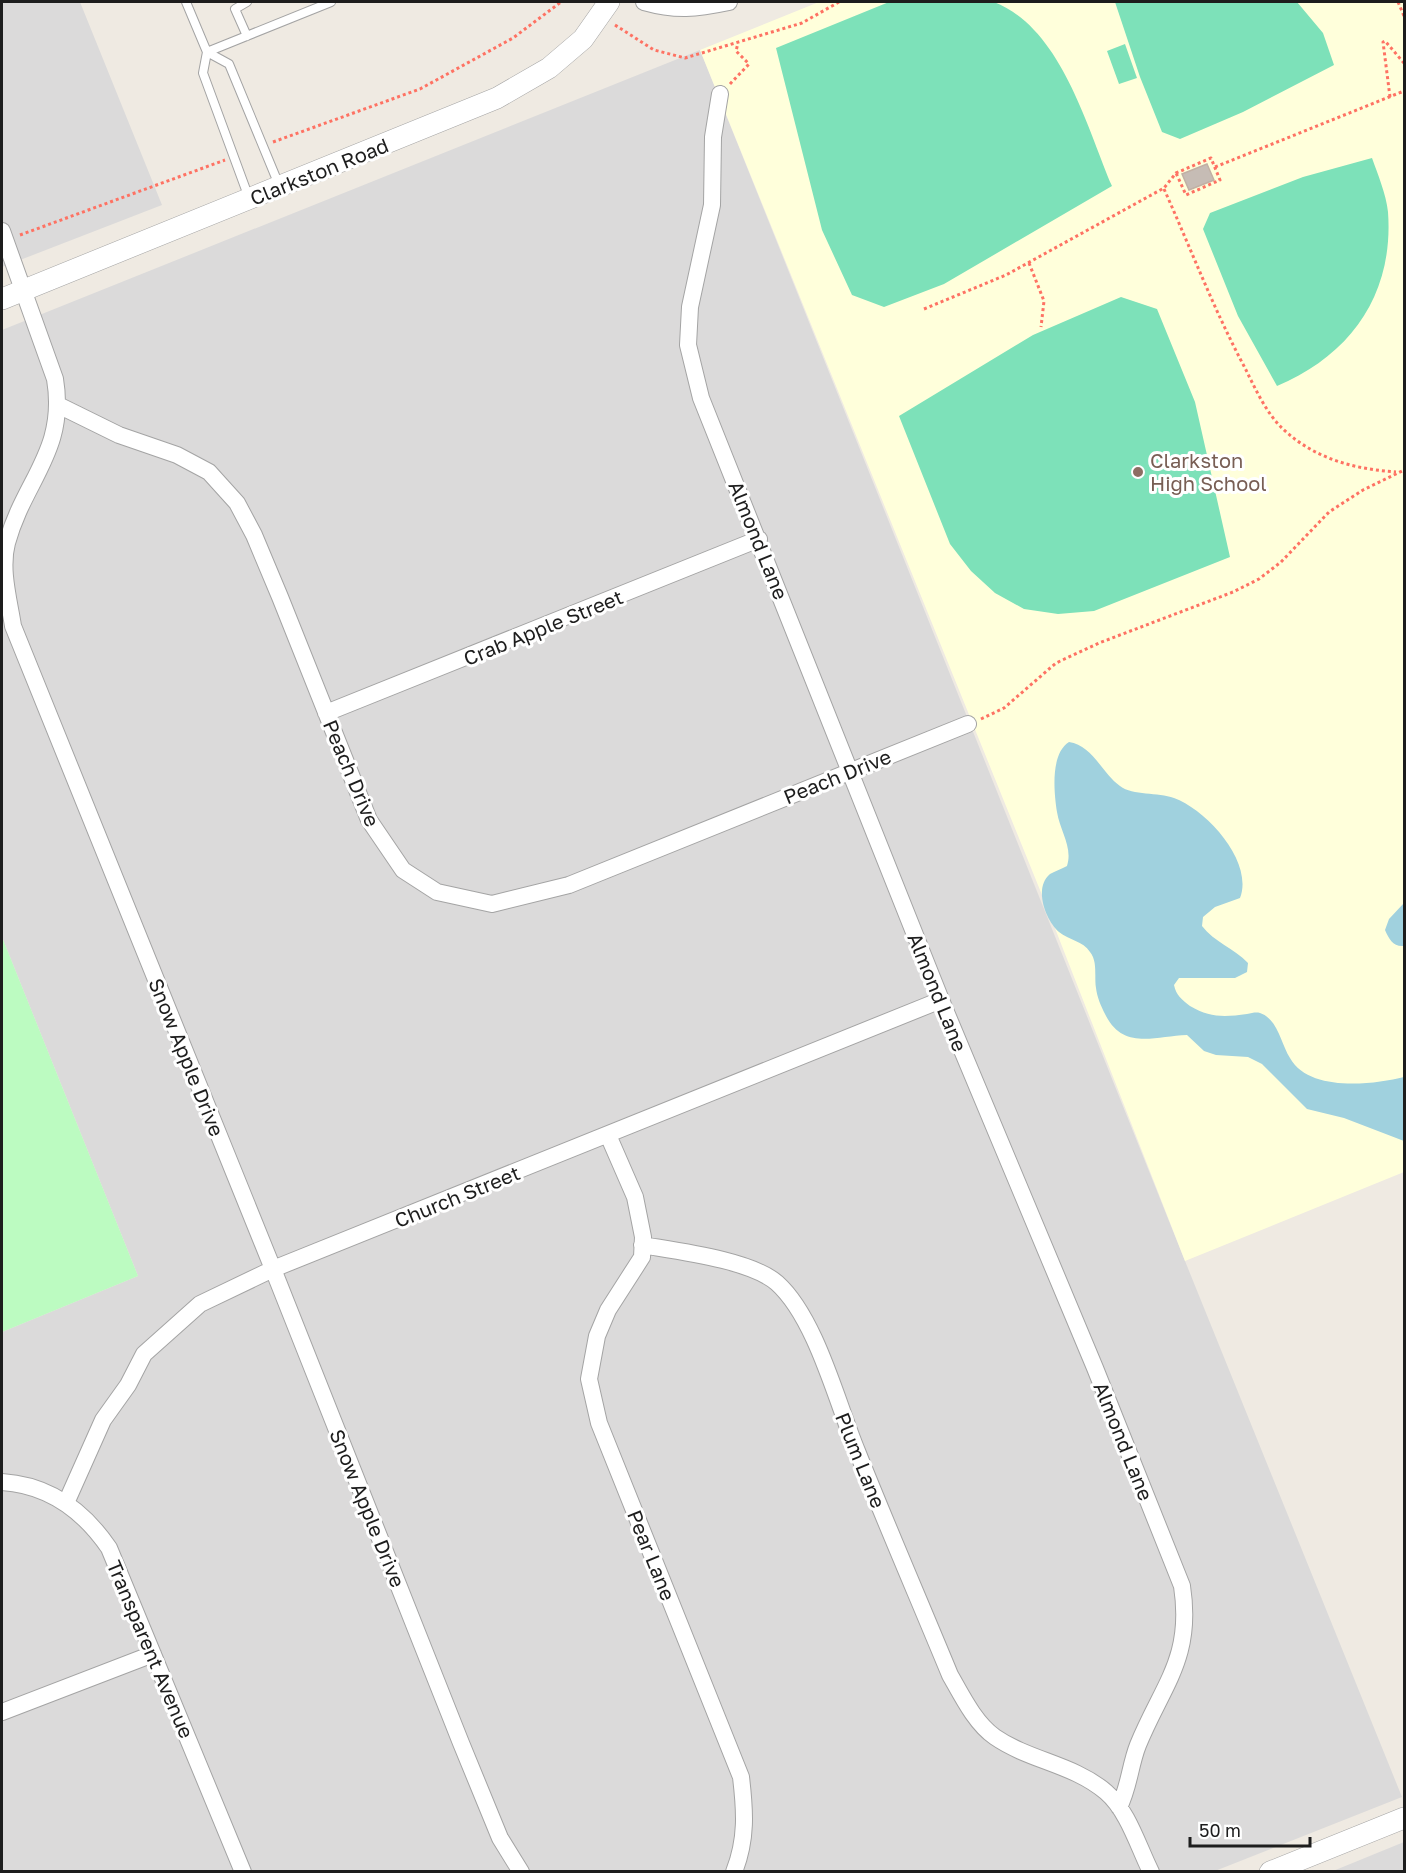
<svg xmlns="http://www.w3.org/2000/svg" width="1406" height="1873" font-family="'Golos Text',sans-serif">
	<style>
		.residential { fill: #dbdada }
		.education { fill: #ffffdb }
		.park { fill: #bcfbc1 }
		.pitch { fill: #7de1b9 }
		.water { fill: #a0d1de }
		.building { fill: #c6bcb5; stroke: #c1b0a4; stroke-width: 1.5 }
		.lines { fill: none; stroke-linecap: round; stroke-linejoin: round }
		.service-casing { stroke: #a4a4a4; stroke-width: 10 }
		.minor-casing { stroke: #a4a4a4; stroke-width: 18 }
		.tertiary-casing { stroke: #a4a4a4; stroke-width: 22 }
		.path { stroke: #fe7263; stroke-width: 3; stroke-dasharray: 3 3; stroke-linecap: butt }
		.service { stroke: #fff; stroke-width: 8 }
		.minor { stroke: #fff; stroke-width: 16 }
		.tertiary { stroke: #fff; stroke-width: 21 }
		.education-dot { fill: #8d6e63; stroke: #fff; stroke-width: 2 }
		.labels { text-anchor: middle; dominant-baseline: central; stroke-width: 6; stroke-linejoin: round; paint-order: stroke }
		.street-label { font-size: 20px; fill: #1d1d1d; stroke: #fff }
		.education-label { font-size: 20px; fill: #785e54; stroke: #fff; text-anchor: start }
	</style>
	<rect width="100%" height="100%" fill="#efeae2"/>
	<path class="residential" d="M2,2H80L162,205L2,267Z
		M700,50L1185,1261L1402,1797L1215,1871H2V1332L138,1276L2,937V330Z
		M1404,1842V1871H1333Z"/>
	<path class="education" d="M819,2H1404V1172L1185,1261L1042,895L700,50Z"/>
	<path class="park" d="M2,937L138,1276L2,1332Z"/>
	<path class="pitch" d="M889,2H994C1061,28 1086,125 1112,186L944,284L884,307L852,295L822,230L776,48Z
		M1115,2H1297L1323,33L1334,65L1243,112L1180,139L1162,132L1140,77Z
		M1125,44L1137,78L1119,84L1107,51Z
		M1372,158C1378,175 1386,194 1388,212C1394,294 1351,355 1277,386L1238,316L1203,229L1210,213L1303,177Z
		M1121,297L1157,309L1195,402L1230,557L1094,611L1058,614L1024,609L995,593L971,571L950,544L899,416L1033,335Z"/>
	<path class="water" d="M1069,742C1092,745 1102,773 1120,786C1133,796 1158,792 1174,798C1207,810 1254,862 1240,898L1215,907L1203,917L1202,926C1214,942 1234,948 1248,963L1247,972L1235,978H1179L1174,985C1176,995 1182,1000 1190,1006C1210,1018 1225,1017 1247,1014C1252,1013 1256,1012 1260,1013C1278,1019 1281,1044 1290,1058C1309,1092 1372,1085 1404,1077V1141L1344,1118L1307,1109L1262,1064L1248,1057L1216,1055L1204,1051L1187,1035C1155,1036 1123,1051 1105,1014C1101,1006 1097,997 1096,988C1094,976 1098,962 1090,952C1083,941 1069,940 1059,932C1046,921 1033,888 1050,874C1055,871 1062,869 1067,866C1073,847 1060,831 1057,812C1054,793 1050,754 1069,742Z
		M1404,903V946C1393,947 1389,939 1385,930L1389,919Z"/>
	<path class="building" d="M1207,164L1214,180L1189,190L1182,174Z"/>
	<g class="lines">
		<g class="service-casing">
			<path id="service" d="M186,2L207,52L203,73L249,198
				M247,36L235,9L247,2
				M207,52L229,64L279,185
				M207,52L331,2"/>
		</g>
		<g class="minor-casing">
			<path id="minor" d="M644,2C676,11 696,9 729,2
				M720,94L713,137L712,205L690,307L688,345L701,398L941,1000L1095,1368L1182,1586C1193,1658 1163,1684 1138,1745C1130,1765 1129,1788 1119,1807
				M2,231L55,379C67,451 24,480 7,543C0,569 9,600 13,626L273,1269L461,1743L500,1838L521,1872
				M58,405L119,435L177,455L209,472L237,503L254,535L280,597L369,820L403,870L437,892L492,904L569,885L968,724
				M326,713L759,539
				M608,1135L635,1197L643,1237L642,1257L608,1310L597,1336L589,1379L599,1423L741,1777C745,1811 747,1839 734,1872
				M642,1245C677,1251 751,1260 777,1283C816,1318 837,1403 857,1451C887,1526 919,1600 950,1675C962,1696 975,1723 995,1737C1030,1761 1073,1764 1106,1792C1128,1811 1138,1846 1151,1872
				M2,1482C49,1485 83,1510 109,1548L243,1872
				M66,1503L103,1420L128,1385L144,1354L200,1304L273,1269L941,1000
				M2,1712L153,1654"/>
		</g>
		<g class="tertiary-casing">
			<path id="tertiary" d="M2,299L497,98L549,68L583,39L609,2
				M1270,1872L1404,1818"/>
		</g>
		<path class="path" d="M1398,2L1404,16
			M615,25L654,50L685,58L802,23L839,2
			M730,84L749,64L736,51L738,43
			M1390,97L1383,42L1385,41L1404,63
			M273,142L420,89L513,38L561,2
			M1215,167L1404,91
			M1164,189C1191,249 1214,310 1245,368C1255,388 1266,413 1283,429C1315,459 1354,469 1396,472
			M20,235L225,160
			M1029,263L1044,301L1041,327
			M924,309L1006,275L1164,188L1176,173L1211,158L1220,180L1186,195L1176,173
			M981,719L1004,708L1056,663L1099,643L1233,592L1259,579L1281,562L1329,512L1363,490L1404,470"/>
		<use href="#service" class="service"/>
		<use href="#minor" class="minor"/>
		<use href="#tertiary" class="tertiary"/>
	</g>
	<circle class="education-dot" cx="1138" cy="472" r="6"/>
	<g class="labels">
		<g class="street-label">
			<text transform="translate(319 171) rotate(-22)">Clarkston Road</text>
			<text transform="translate(759 540) rotate(68)">Almond Lane</text>
			<text transform="translate(543 627) rotate(-22)">Crab Apple Street</text>
			<text transform="translate(352 773) rotate(67)">Peach Drive</text>
			<text transform="translate(837 776) rotate(-22)">Peach Drive</text>
			<text transform="translate(938 992) rotate(68)">Almond Lane</text>
			<text transform="translate(187 1057) rotate(68)">Snow Apple Drive</text>
			<text transform="translate(457 1196) rotate(-22)">Church Street</text>
			<text transform="translate(1124 1441) rotate(68)">Almond Lane</text>
			<text transform="translate(861 1460) rotate(68)">Plum Lane</text>
			<text transform="translate(368 1508) rotate(68)">Snow Apple Drive</text>
			<text transform="translate(652 1555) rotate(68)">Pear Lane</text>
			<text transform="translate(151 1649) rotate(67)">Transparent Avenue</text>
		</g>
		<g class="education-label">
			<text x="1150" y="460">Clarkston<tspan x="1150" dy="23">High School</tspan></text>
		</g>
	</g>
	<rect width="1406" height="1873" fill="none" stroke="#1d1d1d" stroke-width="6"/>
	<path d="M1190 1837v9h120v-9" fill="none" stroke="#1d1d1d" stroke-width="3"/>
	<text x="1199" y="1837" font-size="18" fill="#1d1d1d" stroke="#ffffff" stroke-width="4.5" paint-order="stroke">50 m</text>
</svg>
